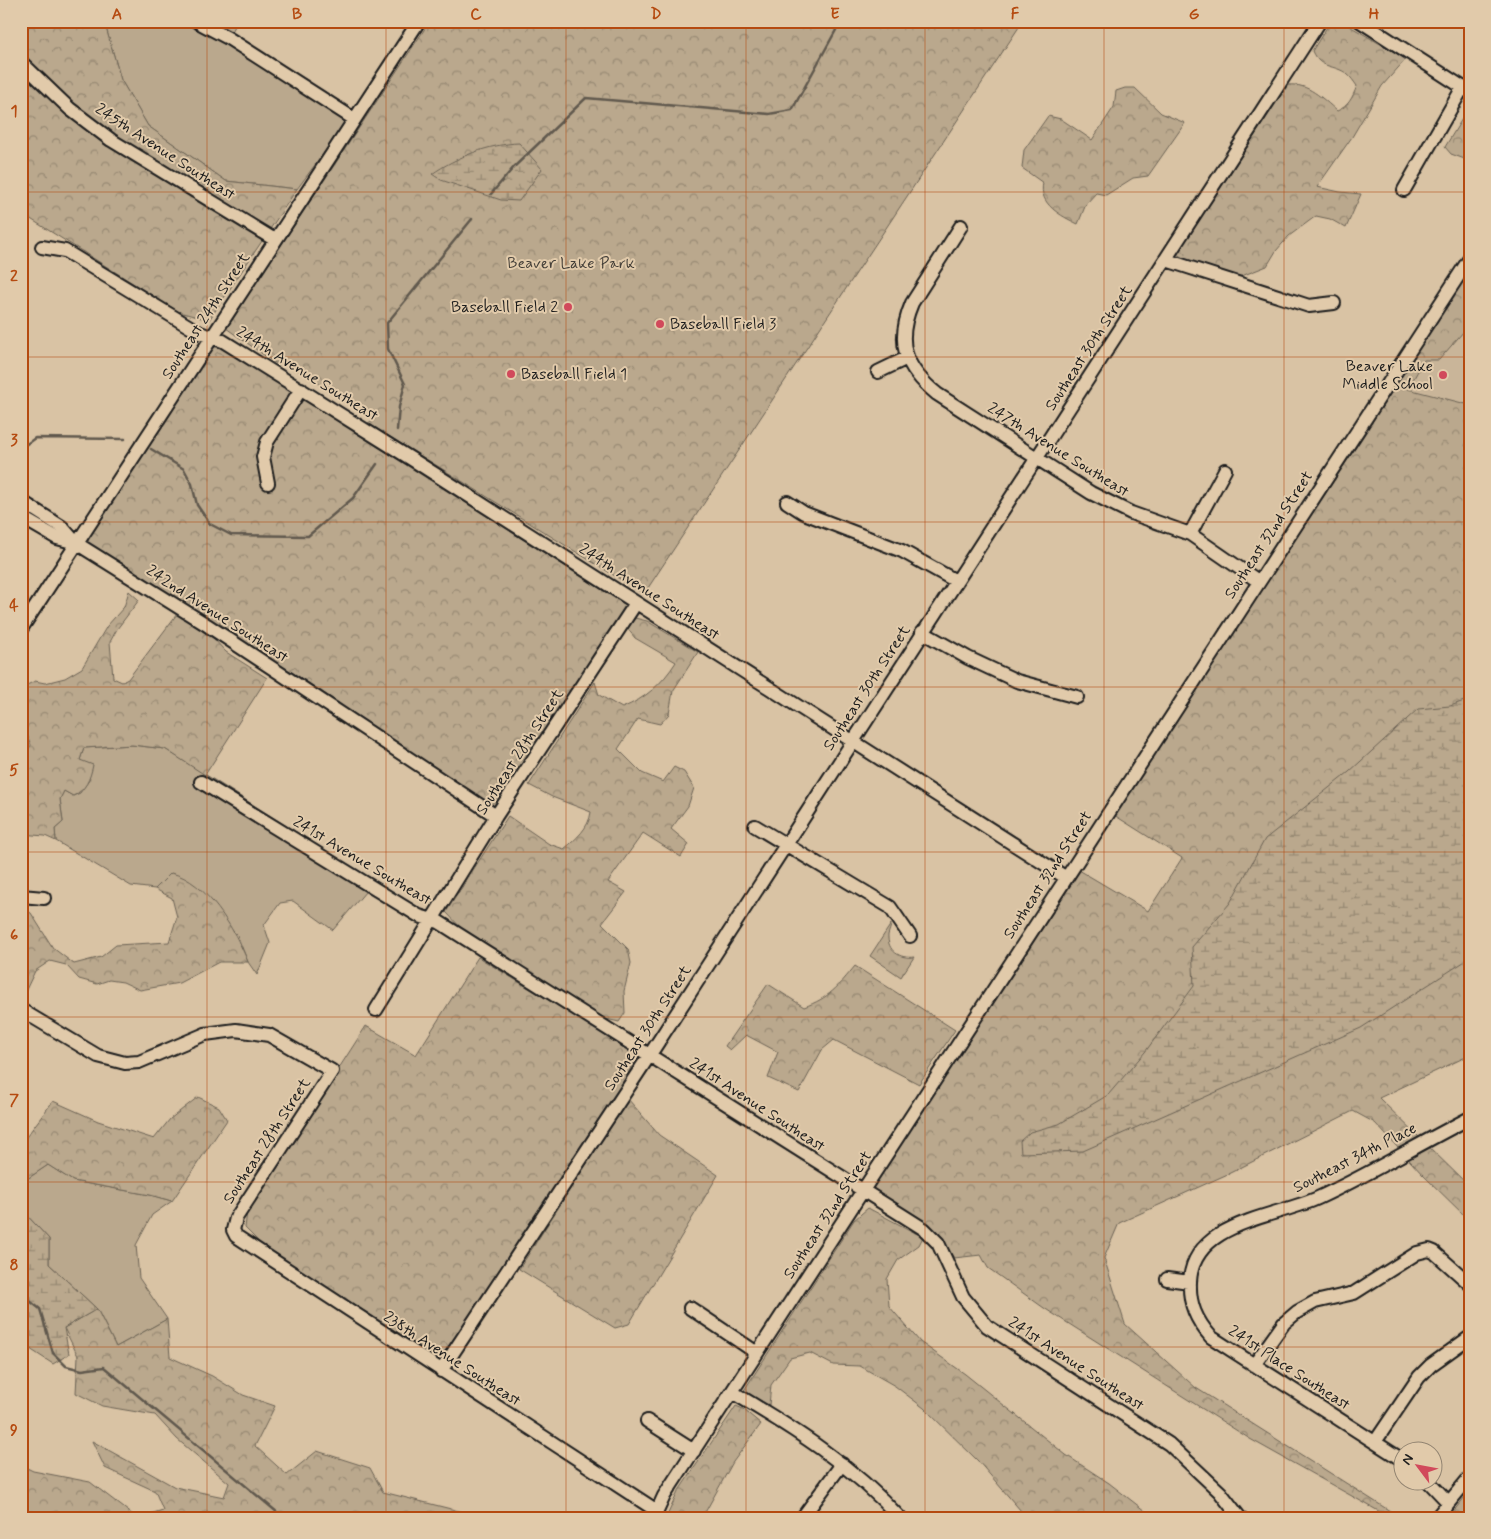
<svg xmlns="http://www.w3.org/2000/svg" width="1491" height="1539" font-family="Mynerve,sans-serif">
	<style>
		.built { fill: #c9b599 }
		.grass { fill: #baa88d; stroke: #6b6254 }
		.forest { fill: url(#forest-crowns); stroke: #6b6254 }
		.wetland { fill: url(#wetland-marsh); stroke: #6b6254 }
		.lines { fill: none; stroke-linecap: round; stroke-linejoin: round }
		.stream { stroke: #60594d; stroke-width: 2.5 }
		.minor-casing { stroke: #1c1c1c; stroke-width: 16 }
		.minor { stroke: #e1caaa; stroke-width: 12 }
		.grid { fill: none; stroke: #b54a10; stroke-width: 1; stroke-opacity: 0.55 }
		.poi-dot { fill: #d1495b; stroke: #e1caaa; stroke-width: 2 }
		.labels { text-anchor: middle; dominant-baseline: central; stroke-width: 4; stroke-linejoin: round; paint-order: stroke }
		.street-label { font-size: 16px; fill: #1c1c1c; stroke: #e1caaa }
		.park-label { font-size: 16px; fill: #443f38; stroke: #e1caaa }
		.poi-label { font-size: 16px; fill: #1c1c1c; stroke: #e1caaa; text-anchor: end }
		.neatline { fill: none; stroke: #b54a10; stroke-width: 2 }
		.grid-label { font-size: 16px; text-anchor: middle; font-weight: bold; fill: #b54a10 }
	</style>
	<defs>
		<pattern id="forest-crowns" width="20" height="18" patternUnits="userSpaceOnUse" patternTransform="scale(1.25)"><rect width="20" height="18" fill="#baa88d"/><path d="M2 6a3 3 0 1 1 6 0M12 15a3 3 0 1 1 6 0" fill="none" stroke="#968872"/></pattern>
		<pattern id="wetland-marsh" width="20" height="14" patternUnits="userSpaceOnUse" patternTransform="scale(1.25)"><rect width="20" height="14" fill="#baa88d"/><path d="M1 5h8M5 5V1M11 12h8M15 12V8" fill="none" stroke="#968872"/></pattern>
	</defs>
	<rect width="100%" height="100%" fill="#d9c3a4"/>
	<filter id="ink" filterUnits="userSpaceOnUse"><feTurbulence type="fractalNoise" baseFrequency=".02" numOctaves="2"/><feDisplacementMap in="SourceGraphic" scale="10" xChannelSelector="R" yChannelSelector="G"/><feConvolveMatrix kernelMatrix="1 2 1 2 8 2 1 2 1" color-interpolation-filters="sRGB"/></filter>
	<g filter="url(#ink)">
		<path class="built" d="M1470,324V405L1408,389L1424,360H1439Z"/>
		<path class="grass" d="M104,21H187L343,115L345,121L344,126L297,189L226,181L148,126L121,80Z
			M203,21H238L231,33Z
			M132,745L165,749L369,878L366,891L333,930L293,901L280,903L264,925L270,943L257,975L248,962L237,935L171,873L155,889L131,886L56,841L55,829L63,822L60,799L64,791L73,796L80,793L90,779L80,760L84,748Z
			M48,1165L73,1181L150,1195L172,1201L152,1215L136,1245L139,1278L167,1319L116,1347L97,1309L49,1264V1239L21,1209V1183Z"/>
		<path class="forest" d="M31,21H104L121,80L148,126L226,181L297,189L209,320L179,312L21,213V38Z
			M430,21H1023L644,594L368,423L375,419L285,362L275,363L226,328Z
			M1331,21H1341L1406,59L1382,86L1352,137L1317,187L1340,192L1361,194L1346,228L1330,219L1316,216L1289,236L1276,251L1267,266L1239,277L1190,263L1177,254L1288,85C1308,83 1322,98 1337,111C1349,106 1352,98 1357,86C1354,82 1351,77 1347,74C1335,64 1320,70 1312,51Z
			M1125,88H1135L1161,113L1185,123L1148,176L1133,178L1106,195L1096,193L1086,204L1078,224C1061,216 1038,204 1043,183L1022,168L1024,150L1048,116L1061,119L1092,140L1114,107L1116,91Z
			M1468,109H1470V161L1451,154L1445,147Z
			M1470,266V324L1439,360H1424L1408,389L1470,405V1055L1379,1098L1470,1187V1221L1423,1175L1375,1123L1353,1111L1230,1173L1119,1223L1104,1258L1125,1324L1196,1388L1401,1518H1391L1250,1439L1044,1308L988,1268L981,1255L954,1258L940,1235L917,1217L872,1189L1079,870L1148,911L1182,858L1114,815L1366,432Z
			M215,347H221L626,605L625,612L497,806L492,807L360,721L339,703L290,671L284,672L89,545L88,536L210,350Z
			M129,591L139,600L117,629L110,642L113,678L122,682L128,679L177,614L213,638L226,652L267,678L205,775L165,749L132,745L84,748L80,760L93,765C90,779 86,790 73,796L64,791L60,799L63,822L55,829L56,841L45,836L21,834V762L31,745L24,727L21,726V688L35,681L45,683L65,678L82,668L107,626L124,607Z
			M635,618L647,621L698,652L673,691L669,714L660,724L638,719L618,749L642,773L663,782L674,767L684,772L694,788L688,806L671,829L689,844L681,857L643,833L608,882L626,892L602,923L628,949L631,963L624,991L625,1013L619,1022L598,1017L464,931L446,912L508,816L549,844L564,849C576,839 589,828 591,812L552,797L529,785L595,682L599,695L622,708C646,698 662,684 676,662L635,638L627,628Z
			M171,873C207,881 235,930 248,962H219L179,983L140,990L123,982L109,980L97,984L79,979L66,965L50,961L35,971L23,996L21,995L22,907L31,913L53,948L74,964L101,957L116,945L169,942L177,917L172,898L155,889Z
			M891,924C891,927 889,931 888,935C887,951 900,959 914,957L901,977L870,956Z
			M478,957L638,1055L621,1086L441,1360L264,1247L245,1228L247,1211L366,1026L416,1055Z
			M855,966L955,1030L919,1084L834,1040L822,1050L799,1092L768,1078L778,1052L746,1035L730,1050L725,1046L768,984L804,1007C829,998 838,987 855,966Z
			M198,1097L219,1107L227,1120L172,1201L150,1195L73,1181L48,1165L21,1183V1144L53,1101L98,1121L154,1139L170,1119Z
			M628,1099L659,1135L718,1175L629,1324L615,1328L519,1269Z
			M868,1208L923,1237L919,1245L898,1260L887,1279L889,1306L920,1342L965,1374L1066,1455L1109,1483L1154,1518H1027L978,1461L924,1408L895,1386L860,1366L833,1365L810,1353L790,1358L771,1385L769,1405L743,1392L854,1220Z
			M97,1309L116,1347L167,1319L170,1357L212,1376L243,1395L275,1406L255,1446L287,1475L317,1451L370,1468L383,1492L487,1518H21V1465L33,1471L90,1482L137,1518L163,1510L155,1491L105,1468L92,1441L175,1487L224,1497L229,1483L177,1439L155,1415L102,1406L76,1393L78,1356L64,1328Z
			M736,1406L743,1409L761,1424L733,1462L702,1518H666L678,1492Z
			M1470,1491V1518H1448L1469,1492Z"/>
		<path class="wetland" d="M519,143L542,169L519,201L501,200L441,180L432,174C456,157 490,144 519,143Z
			M1470,699V958L1361,1028L1083,1151L1021,1153L1020,1141L1030,1132L1059,1124L1108,1095L1145,1052L1194,986L1192,947L1230,903L1265,839L1349,772L1418,709L1450,706Z
			M21,1209L49,1239V1264L97,1309L64,1328L69,1354L53,1364L30,1349L21,1354Z"/>
		<g class="lines">
			<path class="stream" d="M491,194L514,167L586,98L769,114L792,110L841,21
				M397,430L399,407L405,384L388,349L387,323L472,219
				M21,448L35,438L125,439
				M151,449L184,469L192,484L197,505L210,524L231,535L308,536L353,498L377,464
				M21,1294L40,1309L53,1353L66,1366L82,1370L104,1367L284,1518"/>
			<g class="minor-casing">
				<path id="minor" d="M196,21L228,38L354,119
					M1360,21L1470,92
					M21,62L70,109L111,140L275,240
					M1404,190L1463,87
					M961,226L912,303C895,343 905,368 937,394L1091,493L1131,513L1190,534L1258,581
					M42,247L65,251L200,333L223,341L413,460L1065,877
					M1166,260L1309,306L1334,303
					M878,372L907,358
					M268,483L263,457L267,442L301,389
					M21,501L62,527L76,543
					M787,502L804,513L902,551L956,581
					M21,517L57,538L76,543L207,625L496,816
					M1190,534L1225,470
					M21,629L419,21
					M922,632L968,658L1017,681L1077,697
					M201,782L419,916L439,922L924,1229L938,1243L963,1297L987,1326L1169,1444L1220,1492L1240,1518
					M755,826L890,907L910,936
					M21,896L44,898
					M21,1010L98,1056L125,1063L139,1062L205,1034L236,1030L269,1035L332,1071L236,1218L233,1230L236,1236L657,1511
					M376,1010L496,816L636,603
					M1167,1279L1190,1282
					M690,1308L757,1353
					M1254,1365L1284,1323L1297,1312L1315,1302L1354,1293L1417,1253L1429,1250L1434,1252L1470,1284
					M441,1371L649,1056L1320,21
					M732,1392C793,1428 852,1465 900,1518
					M647,1421L694,1451
					M1375,1442L1419,1377L1431,1365L1470,1337
					M1404,1461L1211,1337C1196,1320 1189,1304 1190,1282C1192,1222 1277,1217 1318,1198C1370,1174 1419,1144 1470,1118
					M1429,1482L1448,1502
					M654,1518L664,1496L1470,258
					M802,1518L842,1464
					M1436,1518L1470,1477"/>
			</g>
			<use href="#minor" class="minor"/>
		</g>
	</g>
	<path class="grid" d="M207,21V1518M386,21V1518M566,21V1518M746,21V1518M925,21V1518M1104,21V1518M1284,21V1518M21,192H1470M21,357H1470M21,522H1470M21,687H1470M21,852H1470M21,1017H1470M21,1182H1470M21,1347H1470"/>
	<g class="poi-dot">
		<circle cx="568" cy="307" r="5"/>
		<circle cx="660" cy="324" r="5"/>
		<circle cx="511" cy="374" r="5"/>
		<circle cx="1443" cy="375" r="5"/>
	</g>
	<g class="labels">
		<g class="street-label">
			<text transform="translate(165 152) rotate(33)">245th Avenue Southeast</text>
			<text transform="translate(206 316) rotate(-57)">Southeast 24th Street</text>
			<text transform="translate(1089 348) rotate(-57)">Southeast 30th Street</text>
			<text transform="translate(307 374) rotate(32)">244th Avenue Southeast</text>
			<text transform="translate(1058 450) rotate(32)">247th Avenue Southeast</text>
			<text transform="translate(1269 535) rotate(-57)">Southeast 32nd Street</text>
			<text transform="translate(649 592) rotate(33)">244th Avenue Southeast</text>
			<text transform="translate(217 614) rotate(33)">242nd Avenue Southeast</text>
			<text transform="translate(867 688) rotate(-57)">Southeast 30th Street</text>
			<text transform="translate(520 752) rotate(-57)">Southeast 28th Street</text>
			<text transform="translate(362 861) rotate(31)">241st Avenue Southeast</text>
			<text transform="translate(1048 875) rotate(-57)">Southeast 32nd Street</text>
			<text transform="translate(648 1028) rotate(-57)">Southeast 30th Street</text>
			<text transform="translate(757 1105) rotate(33)">241st Avenue Southeast</text>
			<text transform="translate(267 1141) rotate(-57)">Southeast 28th Street</text>
			<text transform="translate(1355 1158) rotate(-27)">Southeast 34th Place</text>
			<text transform="translate(828 1215) rotate(-57)">Southeast 32nd Street</text>
			<text transform="translate(452 1359) rotate(33)">238th Avenue Southeast</text>
			<text transform="translate(1076 1364) rotate(33)">241st Avenue Southeast</text>
			<text transform="translate(1289 1368) rotate(33)">241st Place Southeast</text>
		</g>
		<g class="park-label">
			<text x="571" y="263">Beaver Lake Park</text>
		</g>
		<g class="poi-label">
			<text x="558" y="307">Baseball Field 2</text>
			<text x="670" y="324" text-anchor="start">Baseball Field 3</text>
			<text x="1433" y="366">Beaver Lake<tspan x="1433" dy="18">Middle School</tspan></text>
			<text x="521" y="374" text-anchor="start">Baseball Field 1</text>
		</g>
	</g>
	<rect width="1491" height="1539" fill="none" stroke="#e1caaa" stroke-width="55"/>
	<g transform="translate(1418 1466) rotate(302)"><circle r="24" fill="#e1caaa" stroke="#928471"/>
	<path d="M0-4L9 19L0 12L-9 19Z" fill="#d1495b"/>
	<text y="-8" font-size="14" font-weight="bold" text-anchor="middle" fill="#1c1c1c">N</text>
	</g>
	<rect x="28" y="28" width="1436" height="1484" class="neatline"/>
	<g class="grid-label">
		<text x="117" y="19">A</text>
		<text x="297" y="19">B</text>
		<text x="476" y="19">C</text>
		<text x="656" y="19">D</text>
		<text x="835" y="19">E</text>
		<text x="1015" y="19">F</text>
		<text x="1194" y="19">G</text>
		<text x="1374" y="19">H</text>
		<text x="14" y="116">1</text>
		<text x="14" y="281">2</text>
		<text x="14" y="445">3</text>
		<text x="14" y="610">4</text>
		<text x="14" y="775">5</text>
		<text x="14" y="940">6</text>
		<text x="14" y="1105">7</text>
		<text x="14" y="1270">8</text>
		<text x="14" y="1435">9</text>
	</g>
</svg>
